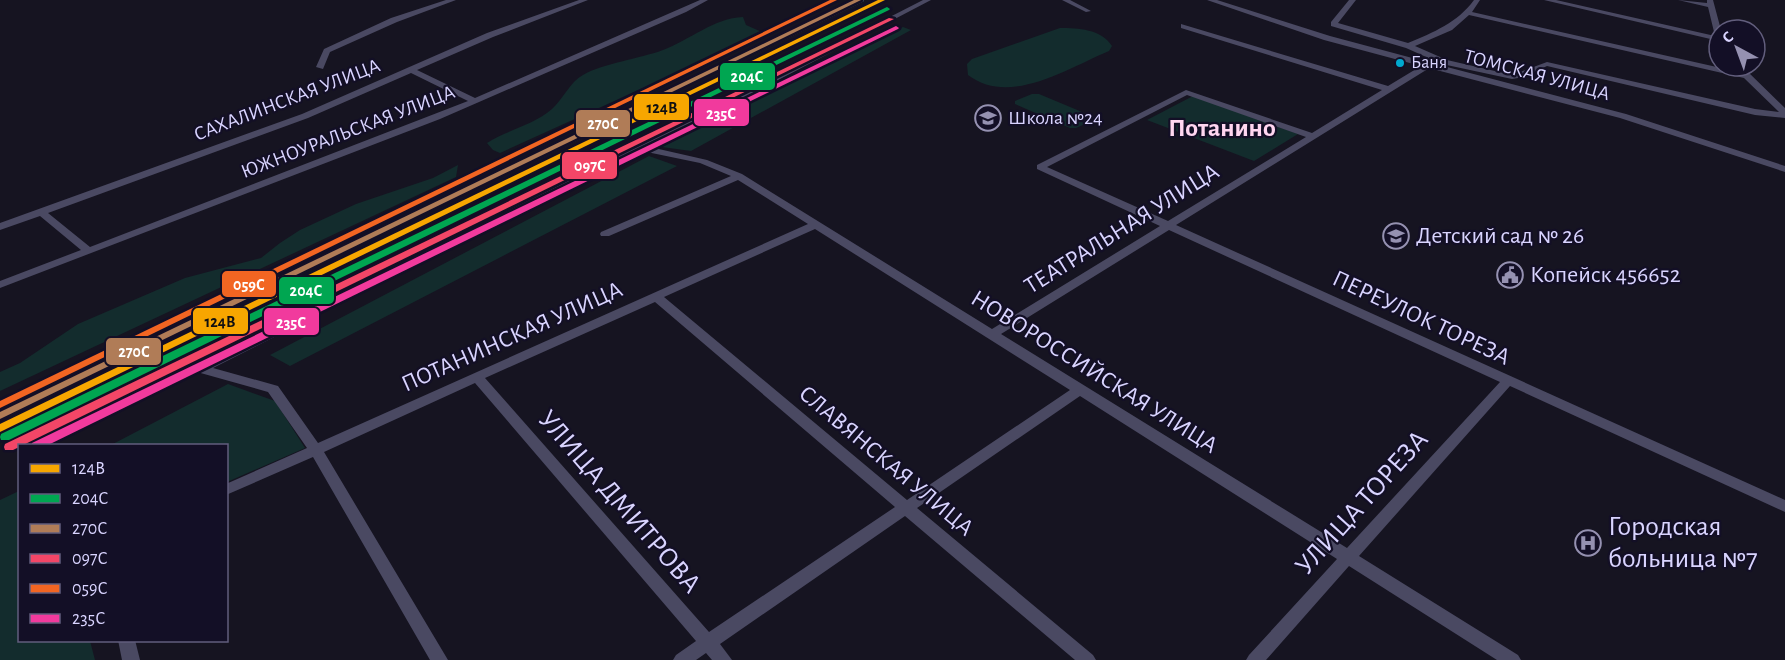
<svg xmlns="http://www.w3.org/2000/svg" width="1785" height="660" font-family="'Alegreya Sans',sans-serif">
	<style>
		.green { fill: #132c2d }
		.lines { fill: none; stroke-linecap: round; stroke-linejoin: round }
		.minor { fill: #4a4962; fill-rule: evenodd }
		.tertiary { fill: #4a4962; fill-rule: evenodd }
		.rail-far2-casing { stroke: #43596b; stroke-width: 4 }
		.rail-far1-casing { stroke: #43596b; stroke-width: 4.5 }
		.rail-casing { stroke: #43596b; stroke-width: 6 }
		.rail-far2 { stroke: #130f26; stroke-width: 2; stroke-dasharray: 8; stroke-linecap: butt }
		.rail-far1 { stroke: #130f26; stroke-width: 3; stroke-dasharray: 9; stroke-linecap: butt }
		.rail { stroke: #130f26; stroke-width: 4; stroke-dasharray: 11; stroke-linecap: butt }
		.rail-1-casing { stroke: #130f26; stroke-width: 5 }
		.rail-2-casing { stroke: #130f26; stroke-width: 5 }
		.rail-3-casing { stroke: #130f26; stroke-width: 5 }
		.rail-4-casing { stroke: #130f26; stroke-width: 5 }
		.rail-5-casing { stroke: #130f26; stroke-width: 5 }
		.rail-6-casing { stroke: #130f26; stroke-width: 5 }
		.rail-1 { fill: #f7a600; fill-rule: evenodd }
		.rail-2 { fill: #00a651; fill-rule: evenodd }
		.rail-3 { fill: #b07c57; fill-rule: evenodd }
		.rail-4 { fill: #f34667; fill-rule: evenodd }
		.rail-5 { fill: #f26522; fill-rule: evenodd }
		.rail-6 { fill: #f13a9d; fill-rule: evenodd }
		.bus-dot { fill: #00a9ce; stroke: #130f26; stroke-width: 2 }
		.labels { text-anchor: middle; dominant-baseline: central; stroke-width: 4.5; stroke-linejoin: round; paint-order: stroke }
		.far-bus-label { font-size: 18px; fill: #d9d4ff; stroke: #130f26; text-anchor: start }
		.far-street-label { font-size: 20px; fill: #d9d4ff; stroke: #130f26 }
		.far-poi-label { font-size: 20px; fill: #d9d4ff; stroke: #130f26; text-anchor: start }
		.street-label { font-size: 24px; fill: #d9d4ff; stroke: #130f26 }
		.poi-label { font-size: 24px; fill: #d9d4ff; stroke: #130f26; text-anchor: start }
		.far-district-label { font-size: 26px; font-weight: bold; fill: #ffd6f0; stroke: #130f26 }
		.near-street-label { font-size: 28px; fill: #d9d4ff; stroke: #130f26 }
		.near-poi-label { font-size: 28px; fill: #d9d4ff; stroke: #130f26; text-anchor: start }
		.line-badge { stroke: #130f26; stroke-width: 2 }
		.badge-label { font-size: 16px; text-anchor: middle; font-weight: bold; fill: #fff }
		.pale-badge-label { font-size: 16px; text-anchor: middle; font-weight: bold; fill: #111 }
	</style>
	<rect width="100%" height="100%" fill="#161421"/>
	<path class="green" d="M743,17L746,25L764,33L500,153L493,150L487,143C507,130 534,125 552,109C563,99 570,82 583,75C604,63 639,59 663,50C690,40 714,18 743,17Z
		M903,27L911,30L691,151L662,147Z
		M1060,28C1078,28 1101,29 1112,46L1109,51C1068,68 1010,107 968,75L967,64L972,59Z
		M1032,94H1039L1094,117V120L1076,128H1070L1015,104V101Z
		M1193,96L1298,134L1254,161L1147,120Z
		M649,156L677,166L290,366L270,355Z
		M458,165L456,177L0,391V372L20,363L78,324L185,278L261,258L280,243L300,230L356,204L433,178Z
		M228,384L275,401L305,448L227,482L226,446H109Z
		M19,491L20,640L90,641L95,660H0V500Z"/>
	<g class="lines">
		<path class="minor" d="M446,0H456L397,22L330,52L323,69L316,67L324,49L391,18Z
			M579,0H588L493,37L417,70L475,98L700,0H708L686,12L440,119L0,288V281L81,250L40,216L0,230V223L302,114L487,33ZM411,73L468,101L90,247L48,213L308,118Z
			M923,0H931L650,147L707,160L742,174L992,329L1160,226L1037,169V165L1186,90L1312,133L1382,90L1181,28V24L1388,86L1421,66L1324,40L1207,0H1217L1330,36L1431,63V67L1176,225L1785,500V512L1510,386L1359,556L1518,655L1521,660H1497L1349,566L1266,660H1246L1249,655L1337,559L1080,396L917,508L1093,655L1096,660H1075L905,516L720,644L732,660H712L706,653L696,660H673L676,655L696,641L475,383L324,452L448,660H430L313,457L226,495V484L307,448L268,392L197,372L195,369L197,366L638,146ZM1187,95L1306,137L1168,221L1047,167ZM642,151L700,163L731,176L601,232L600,234L601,236H609L738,180L808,224L318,443L278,386L213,368ZM815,229L1070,390L907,500L664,297ZM1169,230L1500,382L1347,548L1001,334ZM655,302L895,507L709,632L485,378Z
			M1062,0H1070L1091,11L1086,12Z
			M1349,0H1356L1338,23L1408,43C1434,32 1457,23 1474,0H1480L1472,12L1739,72L1746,70L1785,108V118L1755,115L1547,66L1524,77L1512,79L1442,64L1406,48L1331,26V22ZM1469,15L1744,78L1779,112L1755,109L1547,62L1512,75L1447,60L1415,46L1452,30Z
			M1544,0H1556L1715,36L1708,7L1678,0L1707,3V0H1713L1721,30H1719V41Z
			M118,640H135L140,660H122Z"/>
		<path class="tertiary" d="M1428,62L1626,114L1785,166V172L1620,118L1425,67V63Z"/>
		<g class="rail-far2-casing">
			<path id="rail-far2" d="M628,113L862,0"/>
		</g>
		<g class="rail-far1-casing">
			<path id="rail-far1" d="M334,255L631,112"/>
		</g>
		<g class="rail-casing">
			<path id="rail" d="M0,416L337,253"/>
		</g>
		<use href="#rail-far2" class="rail-far2"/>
		<use href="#rail-far1" class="rail-far1"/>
		<use href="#rail" class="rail"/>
		<g class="rail-1-casing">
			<path id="rail-1" d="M878,0H885L0,432V424Z"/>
		</g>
		<g class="rail-2-casing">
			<path id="rail-2" d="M887,7L890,9L889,10L9,440H1L0,437L1,434Z"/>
		</g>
		<g class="rail-3-casing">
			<path id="rail-3" d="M854,0H861L0,419V412Z"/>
		</g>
		<g class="rail-4-casing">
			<path id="rail-4" d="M889,18L894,19L13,450H5L4,447L5,444Z"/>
		</g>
		<g class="rail-5-casing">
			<path id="rail-5" d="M830,0H837L0,408V401Z"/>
		</g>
		<g class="rail-6-casing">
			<path id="rail-6" d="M896,26L899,28L898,29L46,446H31L32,443Z"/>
		</g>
		<use href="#rail-1" class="rail-1"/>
		<use href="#rail-2" class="rail-2"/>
		<use href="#rail-3" class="rail-3"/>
		<use href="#rail-4" class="rail-4"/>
		<use href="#rail-5" class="rail-5"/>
		<use href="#rail-6" class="rail-6"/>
	</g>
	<defs>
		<g id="school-ring" transform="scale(1.35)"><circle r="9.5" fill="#130f26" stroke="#9591b1" stroke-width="1.5"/><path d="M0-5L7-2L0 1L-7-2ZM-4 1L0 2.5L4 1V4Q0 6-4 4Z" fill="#9591b1"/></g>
		<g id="civic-ring" transform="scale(1.35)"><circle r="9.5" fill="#130f26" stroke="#9591b1" stroke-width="1.5"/><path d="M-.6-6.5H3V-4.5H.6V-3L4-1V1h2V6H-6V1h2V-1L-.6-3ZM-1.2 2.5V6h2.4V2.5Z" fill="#9591b1"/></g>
		<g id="hospital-ring" transform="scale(1.35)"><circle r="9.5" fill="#130f26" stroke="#9591b1" stroke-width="1.5"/><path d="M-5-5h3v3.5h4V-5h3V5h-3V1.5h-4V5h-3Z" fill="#9591b1"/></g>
	</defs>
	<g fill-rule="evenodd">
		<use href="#school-ring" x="988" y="118"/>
		<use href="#school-ring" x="1396" y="236"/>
		<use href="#civic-ring" x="1510" y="275"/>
		<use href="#hospital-ring" x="1588" y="543"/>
	</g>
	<circle class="bus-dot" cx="1400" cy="63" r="5"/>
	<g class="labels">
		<g class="far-bus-label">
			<text x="1411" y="63">Баня</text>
		</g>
		<g class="far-street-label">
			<text transform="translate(1537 75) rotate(15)">ТОМСКАЯ УЛИЦА</text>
			<text transform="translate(287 100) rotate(-21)">САХАЛИНСКАЯ УЛИЦА</text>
			<text transform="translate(348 132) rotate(-21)">ЮЖНОУРАЛЬСКАЯ УЛИЦА</text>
		</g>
		<g class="far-poi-label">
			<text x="1008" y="118">Школа №24</text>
		</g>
		<g class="street-label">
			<text transform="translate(1122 229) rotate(-32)">ТЕАТРАЛЬНАЯ УЛИЦА</text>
			<text transform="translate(1421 318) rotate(25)">ПЕРЕУЛОК ТОРЕЗА</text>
			<text transform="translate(512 337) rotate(-24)">ПОТАНИНСКАЯ УЛИЦА</text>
			<text transform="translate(1094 372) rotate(32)">НОВОРОССИЙСКАЯ УЛИЦА</text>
			<text transform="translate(886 461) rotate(40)">СЛАВЯНСКАЯ УЛИЦА</text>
		</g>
		<g class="poi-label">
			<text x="1416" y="236">Детский сад № 26</text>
			<text x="1530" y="275">Копейск 456652</text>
		</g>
		<g class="far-district-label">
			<text x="1222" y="128">Потанино</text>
		</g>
		<g class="near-street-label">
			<text transform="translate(619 502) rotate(49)">УЛИЦА ДМИТРОВА</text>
			<text transform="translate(1362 503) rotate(-48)">УЛИЦА ТОРЕЗА</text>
		</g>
		<g class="near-poi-label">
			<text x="1608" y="527">Городская<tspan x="1608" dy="32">больница №7</tspan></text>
		</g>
	</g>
	<g class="line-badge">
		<rect x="719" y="62" width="57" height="29" rx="6" fill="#00a651"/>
		<rect x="633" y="93" width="57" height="28" rx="6" fill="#f7a600"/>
		<rect x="693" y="98" width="57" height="29" rx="6" fill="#f13a9d"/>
		<rect x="575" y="109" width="56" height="29" rx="6" fill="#b07c57"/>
		<rect x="561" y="151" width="57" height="29" rx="6" fill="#f34667"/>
		<rect x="221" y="270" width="56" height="28" rx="6" fill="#f26522"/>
		<rect x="278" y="276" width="57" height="29" rx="6" fill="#00a651"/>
		<rect x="192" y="307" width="57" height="28" rx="6" fill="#f7a600"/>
		<rect x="263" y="307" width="57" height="29" rx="6" fill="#f13a9d"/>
		<rect x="105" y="337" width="57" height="29" rx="6" fill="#b07c57"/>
	</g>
	<g class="badge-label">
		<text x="747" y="82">204С</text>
		<text x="721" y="119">235С</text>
		<text x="603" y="129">270С</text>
		<text x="590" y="171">097С</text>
		<text x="249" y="290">059С</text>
		<text x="306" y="296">204С</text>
		<text x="291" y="328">235С</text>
		<text x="134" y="357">270С</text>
	</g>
	<g class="pale-badge-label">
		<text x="662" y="113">124В</text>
		<text x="220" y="327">124В</text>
	</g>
	<rect x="18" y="444" width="210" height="198" fill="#130f26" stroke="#625e7d" stroke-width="1.5"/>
	<rect x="30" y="464" width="30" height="9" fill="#f7a600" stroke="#625e7d" stroke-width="1.5"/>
	<text x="72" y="474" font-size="18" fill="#d9d4ff">124В</text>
	<rect x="30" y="494" width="30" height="9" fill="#00a651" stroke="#625e7d" stroke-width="1.5"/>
	<text x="72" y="504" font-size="18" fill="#d9d4ff">204С</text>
	<rect x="30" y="524" width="30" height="9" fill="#b07c57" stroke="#625e7d" stroke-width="1.5"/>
	<text x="72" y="534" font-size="18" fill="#d9d4ff">270С</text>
	<rect x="30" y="554" width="30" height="9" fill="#f34667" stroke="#625e7d" stroke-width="1.5"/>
	<text x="72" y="564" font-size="18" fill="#d9d4ff">097С</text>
	<rect x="30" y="584" width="30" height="9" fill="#f26522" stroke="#625e7d" stroke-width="1.5"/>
	<text x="72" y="594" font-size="18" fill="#d9d4ff">059С</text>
	<rect x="30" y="614" width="30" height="9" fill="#f13a9d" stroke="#625e7d" stroke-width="1.5"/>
	<text x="72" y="624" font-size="18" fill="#d9d4ff">235С</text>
	<g transform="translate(1737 48) rotate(319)"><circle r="28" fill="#130f26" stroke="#625e7d" stroke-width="1.5"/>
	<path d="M0-4.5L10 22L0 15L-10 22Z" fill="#9591b1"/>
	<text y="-9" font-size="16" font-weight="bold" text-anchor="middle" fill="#d9d4ff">С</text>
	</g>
</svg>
